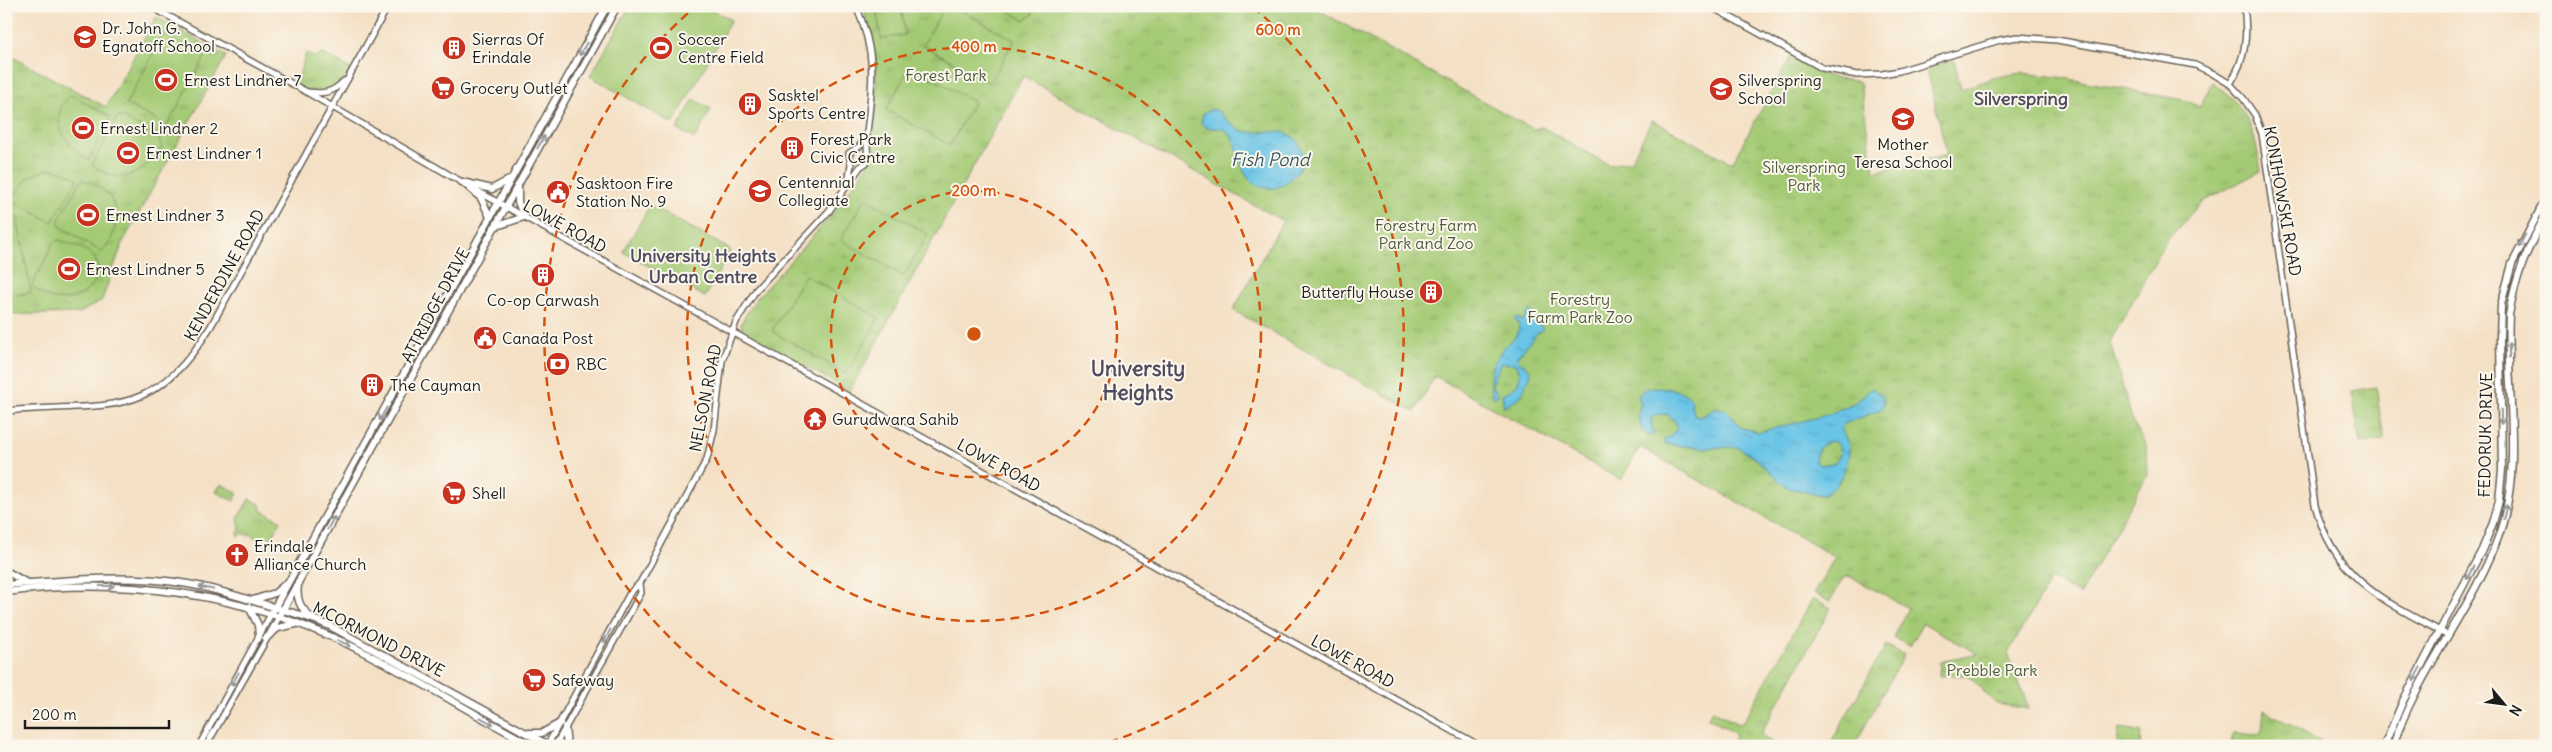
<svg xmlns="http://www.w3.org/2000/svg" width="2552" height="752" font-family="Delius,sans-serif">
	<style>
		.grass { fill: url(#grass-tufts); stroke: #607348 }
		.pitch { fill: #a4ca74; stroke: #607348 }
		.water { fill: url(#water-ripples); stroke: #427081; fill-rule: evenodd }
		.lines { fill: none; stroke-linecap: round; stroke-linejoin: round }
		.minor-casing { stroke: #686157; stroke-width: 8 }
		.major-casing { stroke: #686157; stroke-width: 9 }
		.minor { stroke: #fff; stroke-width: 5 }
		.major { stroke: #fff; stroke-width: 6 }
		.oneway { stroke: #999 }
		.ring { fill: none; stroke: #d4530e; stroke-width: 2.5; stroke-dasharray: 9 6 }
		.labels { text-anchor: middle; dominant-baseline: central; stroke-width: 4; stroke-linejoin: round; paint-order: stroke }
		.poi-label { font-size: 16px; fill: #1c1c1c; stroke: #fbf7ec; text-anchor: start }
		.park-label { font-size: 16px; fill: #4c593b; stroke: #fbf7ec }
		.street-label { font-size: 16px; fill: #1c1c1c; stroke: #fbf7ec }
		.neighbourhood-label { font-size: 18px; font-weight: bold; fill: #504c5f; stroke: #fbf7ec }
		.water-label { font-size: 18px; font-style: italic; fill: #375763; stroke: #fbf7ec }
		.district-label { font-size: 21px; font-weight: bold; fill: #504c5f; stroke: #fbf7ec }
		.centre { fill: #d4530e; stroke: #fbf7ec; stroke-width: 2.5 }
		.ring-label { font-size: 15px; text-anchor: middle; font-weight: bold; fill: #d4530e; stroke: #fbf7ec; stroke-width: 4; stroke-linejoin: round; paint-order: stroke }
	</style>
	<defs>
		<pattern id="grass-tufts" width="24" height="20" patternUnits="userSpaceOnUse" patternTransform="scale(1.25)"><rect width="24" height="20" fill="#a4ca74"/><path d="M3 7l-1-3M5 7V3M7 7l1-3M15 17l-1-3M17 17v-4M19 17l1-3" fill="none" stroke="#8dad64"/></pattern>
		<pattern id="water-ripples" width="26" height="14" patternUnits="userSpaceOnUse" patternTransform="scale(1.25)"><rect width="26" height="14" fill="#69c4e6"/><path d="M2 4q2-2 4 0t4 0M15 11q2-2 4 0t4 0" fill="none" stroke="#5aa8c5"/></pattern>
	</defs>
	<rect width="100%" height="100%" fill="#fbf7ec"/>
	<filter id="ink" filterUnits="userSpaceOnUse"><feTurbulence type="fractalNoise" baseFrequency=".02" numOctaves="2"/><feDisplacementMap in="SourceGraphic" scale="10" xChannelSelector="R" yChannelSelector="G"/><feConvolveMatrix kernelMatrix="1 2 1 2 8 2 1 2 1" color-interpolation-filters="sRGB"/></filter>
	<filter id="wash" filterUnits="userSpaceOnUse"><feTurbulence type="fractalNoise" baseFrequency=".0096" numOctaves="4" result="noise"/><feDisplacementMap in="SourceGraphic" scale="20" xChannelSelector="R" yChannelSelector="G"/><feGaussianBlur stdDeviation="1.12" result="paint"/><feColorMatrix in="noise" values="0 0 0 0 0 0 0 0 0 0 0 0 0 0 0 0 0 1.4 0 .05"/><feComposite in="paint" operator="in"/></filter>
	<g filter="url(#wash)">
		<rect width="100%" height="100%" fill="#f4e0c5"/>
		<path class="grass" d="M862,6H1311L1533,129L1542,127L1609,165L1631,161L1652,120L1732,163L1790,58L1827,76L1860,82L1874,172L1947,155L1927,69L1954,60L1961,89L1997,77L2022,73L2058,77L2183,100L2200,107L2212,82C2248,107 2254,129 2261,171L2202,202L2166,241L2110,342L2133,423L2146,446L2147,475L2080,595L2051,578L2008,653L2029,709L1996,704L1971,678L1965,675L1939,676L1940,662L1978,654L1923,623L1910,646L1893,637L1908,608L1849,576L1844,577L1830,602L1814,593L1835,557L1640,447L1621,480L1435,376L1415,412L1233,310L1283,221L1023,76L850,391L743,332L741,323L755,300L830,217L870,162L869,153C878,99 881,58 862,6Z
			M156,17L226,56L123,242L102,300L80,313L6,315V73L14,58L106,107Z
			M306,53L313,57L324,54L353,70L335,90L305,91L296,86Z
			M2376,387L2384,440L2360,443L2352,391Z
			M221,484L238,493L234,501L216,492Z
			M249,499L260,504L261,510L281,521L267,546L250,534L248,536L242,533L240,536L237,535L240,529L238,518Z
			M1813,598L1831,608L1761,733L1763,737L1779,746H1730L1735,737L1734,733L1708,718L1712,710L1738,724L1743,722Z
			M1886,645L1904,655L1854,746H1829Z
			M2264,710L2328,746L2231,745L2233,733L2258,735L2262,732Z
			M2119,728L2141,731L2140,746H2117Z"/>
		<path class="pitch" d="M630,6H706L731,20L673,124L590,76Z
			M901,6L905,35L881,39L876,7Z
			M945,6H953L1014,40L990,83L923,45Z
			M1001,6H1036L1032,15L1024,20Z
			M164,34L205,57L167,126L126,104Z
			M910,66L974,102L950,145L886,110Z
			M71,95L109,116L110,121L89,160C66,147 45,117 71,95Z
			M694,99L711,109L695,139L677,129Z
			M122,117L158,137L162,147C153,161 136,178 117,177C109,176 99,169 92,165L117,118Z
			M50,169L65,172L78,179L52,222L12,201C20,183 31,173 50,169Z
			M82,179C92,183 103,188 109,196C121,212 116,239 102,252L60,226L58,221Z
			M865,198L928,234L904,276L841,240Z
			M650,205L731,250L705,297L623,252Z
			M17,217L31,292L6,297V219Z
			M59,240C68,244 84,247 91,254C116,278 68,322 32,286L54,242Z
			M805,275L879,318L846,374L772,331Z"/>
		<path class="water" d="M1213,109C1223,111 1229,127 1243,131C1262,136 1295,121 1302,152C1304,161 1300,170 1293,176C1286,183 1279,190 1267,188C1233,183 1245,144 1225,130C1221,127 1213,129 1207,128L1201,123L1203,113Z
			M1530,310L1543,329C1531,336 1528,348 1517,356L1518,360L1529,369L1531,375L1520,397L1504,407L1502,394C1516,390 1525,378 1516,364L1501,363L1491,384L1498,395L1494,398C1486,380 1491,365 1502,350C1510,339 1518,341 1519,324L1514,319L1516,317L1522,321Z
			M1645,388C1661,388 1681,387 1692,400L1691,407L1696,417L1703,416L1715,408C1731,408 1732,418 1741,428L1759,432L1827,415L1856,402L1872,388L1883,397L1884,404L1881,410L1843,424L1841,429C1843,435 1848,440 1849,447C1850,464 1838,489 1823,495L1787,488L1755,458L1737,447L1705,448L1665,444L1664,439L1671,436L1677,427L1675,421L1667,414L1653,415L1651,423L1654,435L1647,436C1638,426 1637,414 1641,403L1638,397ZM1829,441L1835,442L1839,446L1840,456L1835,463L1820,465L1815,462C1816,452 1820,445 1829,441Z"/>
	</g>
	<g filter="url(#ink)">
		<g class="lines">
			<g class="minor-casing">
				<path id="minor" d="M150,6L305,91L465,184
					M1710,6L1822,68L1857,75L1882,74L1899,71L2000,40L2017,37L2057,40L2195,65L2212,73L2230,84L2243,98L2255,115L2262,134L2315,505C2334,579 2385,602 2448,635
					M2230,84C2246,58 2248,36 2244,6
					M308,92C324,94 332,93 344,81
					M848,183L851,164L849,153L860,146L866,134
					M472,188L1480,746
					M6,411C104,401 151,425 211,326L388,6
					M199,746L271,614
					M206,746L279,617
					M547,746L630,593L640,583L707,459L714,430L722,361L736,322L756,290L829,211L860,167L866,163C869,153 866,142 867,132C873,82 877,54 856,6
					M555,746L641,593L640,583"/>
			</g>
			<g class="major-casing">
				<path id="major" d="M462,182L492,189L511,179
					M465,184L481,198L490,217
					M494,227L524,217L518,202V186
					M6,571L27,583
					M6,585C67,580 128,574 188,584C218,589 247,599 276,608C294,613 313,618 330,626L550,746
					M298,585C296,599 300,608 311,617
					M6,592C124,577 235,592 343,642C408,673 469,712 533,746
					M253,600L275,593L288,582
					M249,607L258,625L259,636
					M271,614L607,6
					M279,617L617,6
					M266,638L278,628L296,624
					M565,727L567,746
					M529,733H542L560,723
					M2384,746L2403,701L2482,550L2493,523L2499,501L2502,470L2500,337L2501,305L2512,264L2546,198
					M2393,746C2417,671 2473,609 2499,535C2524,465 2505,387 2509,315C2515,278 2527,248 2546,215"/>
			</g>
			<use href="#minor" class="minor"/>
			<use href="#major" class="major"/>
		</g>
		<defs><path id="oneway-shaft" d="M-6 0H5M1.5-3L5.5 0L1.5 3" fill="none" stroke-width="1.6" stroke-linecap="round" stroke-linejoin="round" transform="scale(1.25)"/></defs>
		<g class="oneway">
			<use href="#oneway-shaft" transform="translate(583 49) rotate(119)"/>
			<use href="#oneway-shaft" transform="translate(541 142) rotate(-61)"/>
			<use href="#oneway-shaft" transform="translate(2522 241) rotate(117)"/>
			<use href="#oneway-shaft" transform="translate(2509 350) rotate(-91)"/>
			<use href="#oneway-shaft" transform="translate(383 414) rotate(119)"/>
			<use href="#oneway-shaft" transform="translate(2501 417) rotate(89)"/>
			<use href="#oneway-shaft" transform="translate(2505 512) rotate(-78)"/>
			<use href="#oneway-shaft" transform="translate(331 523) rotate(-61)"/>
			<use href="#oneway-shaft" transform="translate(2470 573) rotate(118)"/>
			<use href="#oneway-shaft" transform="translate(107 586)"/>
			<use href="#oneway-shaft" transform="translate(206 588) rotate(-168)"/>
			<use href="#oneway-shaft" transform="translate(607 636) rotate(118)"/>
			<use href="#oneway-shaft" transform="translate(344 643) rotate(25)"/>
			<use href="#oneway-shaft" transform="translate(2417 674) rotate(118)"/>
			<use href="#oneway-shaft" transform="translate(235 679) rotate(119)"/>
			<use href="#oneway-shaft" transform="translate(487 721) rotate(29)"/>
		</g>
	</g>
	<g class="ring">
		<circle cx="974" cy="334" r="143"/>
		<circle cx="974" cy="334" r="287"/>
		<path d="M848 745A430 430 0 0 1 695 7M1253 7A430 430 0 0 1 1100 745"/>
	</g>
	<defs>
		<g id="school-disc" transform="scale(1.25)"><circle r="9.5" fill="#c8321e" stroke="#fbf7ec"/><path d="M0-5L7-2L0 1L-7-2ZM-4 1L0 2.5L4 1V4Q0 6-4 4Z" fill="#fff"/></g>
		<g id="building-disc" transform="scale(1.25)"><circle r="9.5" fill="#c8321e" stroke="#fbf7ec"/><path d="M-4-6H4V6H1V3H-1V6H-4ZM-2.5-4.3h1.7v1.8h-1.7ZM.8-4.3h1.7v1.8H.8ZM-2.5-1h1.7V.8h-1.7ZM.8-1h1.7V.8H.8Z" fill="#fff"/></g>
		<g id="stadium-disc" transform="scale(1.25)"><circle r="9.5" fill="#c8321e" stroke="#fbf7ec"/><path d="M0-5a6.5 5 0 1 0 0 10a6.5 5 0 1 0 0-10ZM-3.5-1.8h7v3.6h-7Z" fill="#fff"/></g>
		<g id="supermarket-disc" transform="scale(1.25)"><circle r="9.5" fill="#c8321e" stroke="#fbf7ec"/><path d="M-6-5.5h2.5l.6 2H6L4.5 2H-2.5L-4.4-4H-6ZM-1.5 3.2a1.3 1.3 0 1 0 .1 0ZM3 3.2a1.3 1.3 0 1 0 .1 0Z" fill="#fff"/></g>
		<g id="civic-disc" transform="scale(1.25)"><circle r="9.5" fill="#c8321e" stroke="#fbf7ec"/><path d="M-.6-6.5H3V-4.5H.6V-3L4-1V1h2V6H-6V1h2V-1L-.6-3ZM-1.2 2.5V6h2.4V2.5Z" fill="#fff"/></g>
		<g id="bank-disc" transform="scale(1.25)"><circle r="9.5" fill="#c8321e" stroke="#fbf7ec"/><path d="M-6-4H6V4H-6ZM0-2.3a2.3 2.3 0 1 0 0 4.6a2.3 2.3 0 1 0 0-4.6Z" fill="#fff"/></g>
		<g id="temple-disc" transform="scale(1.25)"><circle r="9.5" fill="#c8321e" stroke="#fbf7ec"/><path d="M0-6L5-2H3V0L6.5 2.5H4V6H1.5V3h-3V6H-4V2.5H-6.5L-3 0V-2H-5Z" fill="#fff"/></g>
		<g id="church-disc" transform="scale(1.25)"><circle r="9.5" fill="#c8321e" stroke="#fbf7ec"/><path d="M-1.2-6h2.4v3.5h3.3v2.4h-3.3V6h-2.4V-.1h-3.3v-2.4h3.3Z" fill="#fff"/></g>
	</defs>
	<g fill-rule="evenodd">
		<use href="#school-disc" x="85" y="37"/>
		<use href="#building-disc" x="454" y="48"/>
		<use href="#stadium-disc" x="661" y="48"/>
		<use href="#stadium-disc" x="166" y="80"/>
		<use href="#supermarket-disc" x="443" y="88"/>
		<use href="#school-disc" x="1721" y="89"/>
		<use href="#building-disc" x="750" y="104"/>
		<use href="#school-disc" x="1903" y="119"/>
		<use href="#stadium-disc" x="83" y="128"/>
		<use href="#building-disc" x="792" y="148"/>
		<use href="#stadium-disc" x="128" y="153"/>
		<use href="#school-disc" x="760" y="191"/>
		<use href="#civic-disc" x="558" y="192"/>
		<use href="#stadium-disc" x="88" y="215"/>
		<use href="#stadium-disc" x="69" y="269"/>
		<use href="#building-disc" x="543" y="275"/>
		<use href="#building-disc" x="1431" y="292"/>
		<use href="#civic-disc" x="485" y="338"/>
		<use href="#bank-disc" x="558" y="364"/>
		<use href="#building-disc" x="372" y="385"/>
		<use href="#temple-disc" x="815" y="419"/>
		<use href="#supermarket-disc" x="454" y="493"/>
		<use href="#church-disc" x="237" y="555"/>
		<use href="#supermarket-disc" x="534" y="680"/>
	</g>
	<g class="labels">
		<g class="poi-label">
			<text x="102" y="28">Dr. John G.<tspan x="102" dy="18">Egnatoff School</tspan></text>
			<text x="472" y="39">Sierras Of<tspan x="472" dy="18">Erindale</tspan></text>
			<text x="678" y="39">Soccer<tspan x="678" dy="18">Centre Field</tspan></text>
			<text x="184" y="80">Ernest Lindner 7</text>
			<text x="1738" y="80">Silverspring<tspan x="1738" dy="18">School</tspan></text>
			<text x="460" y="88">Grocery Outlet</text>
			<text x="768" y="95">Sasktel<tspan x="768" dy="18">Sports Centre</tspan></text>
			<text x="100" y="128">Ernest Lindner 2</text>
			<text x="810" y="139">Forest Park<tspan x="810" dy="18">Civic Centre</tspan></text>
			<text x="1903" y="144" text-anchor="middle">Mother<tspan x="1903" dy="18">Teresa School</tspan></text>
			<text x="146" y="153">Ernest Lindner 1</text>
			<text x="778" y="182">Centennial<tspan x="778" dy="18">Collegiate</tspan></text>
			<text x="576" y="183">Sasktoon Fire<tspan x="576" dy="18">Station No. 9</tspan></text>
			<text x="106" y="215">Ernest Lindner 3</text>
			<text x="86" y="269">Ernest Lindner 5</text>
			<text x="1414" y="292" text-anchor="end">Butterfly House</text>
			<text x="543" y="300" text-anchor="middle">Co-op Carwash</text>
			<text x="502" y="338">Canada Post</text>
			<text x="576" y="364">RBC</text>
			<text x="390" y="385">The Cayman</text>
			<text x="832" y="419">Gurudwara Sahib</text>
			<text x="472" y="493">Shell</text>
			<text x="254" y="546">Erindale<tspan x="254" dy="18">Alliance Church</tspan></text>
			<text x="552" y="680">Safeway</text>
		</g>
		<g class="park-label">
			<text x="946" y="75">Forest Park</text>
			<text x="1804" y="167">Silverspring<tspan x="1804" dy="18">Park</tspan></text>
			<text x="1426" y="225">Forestry Farm<tspan x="1426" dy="18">Park and Zoo</tspan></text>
			<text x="1580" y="299">Forestry<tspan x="1580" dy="18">Farm Park Zoo</tspan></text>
			<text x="1992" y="670">Prebble Park</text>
		</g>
		<g class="street-label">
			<text transform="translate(2283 201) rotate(80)">KONIHOWSKI ROAD</text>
			<text transform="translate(565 226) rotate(29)">LOWE ROAD</text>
			<text transform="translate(224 275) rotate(-61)">KENDERDINE ROAD</text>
			<text transform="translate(435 305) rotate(-62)">ATTRIDGE DRIVE</text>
			<text transform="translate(705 398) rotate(-79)">NELSON ROAD</text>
			<text transform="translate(2485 435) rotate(-89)">FEDORUK DRIVE</text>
			<text transform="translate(999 465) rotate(29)">LOWE ROAD</text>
			<text transform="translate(379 639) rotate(27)">MCORMOND DRIVE</text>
			<text transform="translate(1353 661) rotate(29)">LOWE ROAD</text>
		</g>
		<g class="neighbourhood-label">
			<text x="2021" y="98">Silverspring</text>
			<text x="703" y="255">University Heights<tspan x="703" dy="21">Urban Centre</tspan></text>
		</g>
		<g class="water-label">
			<text x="1270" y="159">Fish Pond</text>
		</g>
		<g class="district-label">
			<text x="1138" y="368">University<tspan x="1138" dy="24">Heights</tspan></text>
		</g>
	</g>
	<circle cx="974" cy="334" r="8" class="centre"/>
	<g class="ring-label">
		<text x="1278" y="35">600 m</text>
		<text x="974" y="52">400 m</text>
		<text x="974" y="196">200 m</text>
	</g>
	<rect width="2552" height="752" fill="none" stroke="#fbf7ec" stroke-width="25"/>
	<g transform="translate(2504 704) rotate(119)" stroke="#fbf7ec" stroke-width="4" paint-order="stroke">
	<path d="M0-4L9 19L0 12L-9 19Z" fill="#1c1c1c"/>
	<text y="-8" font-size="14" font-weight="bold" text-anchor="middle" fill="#1c1c1c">N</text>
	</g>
	<path d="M25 720v8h144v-8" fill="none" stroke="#1c1c1c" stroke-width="2.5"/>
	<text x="32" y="720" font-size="15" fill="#1c1c1c" stroke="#fbf7ec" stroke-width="4" paint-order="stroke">200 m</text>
</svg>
